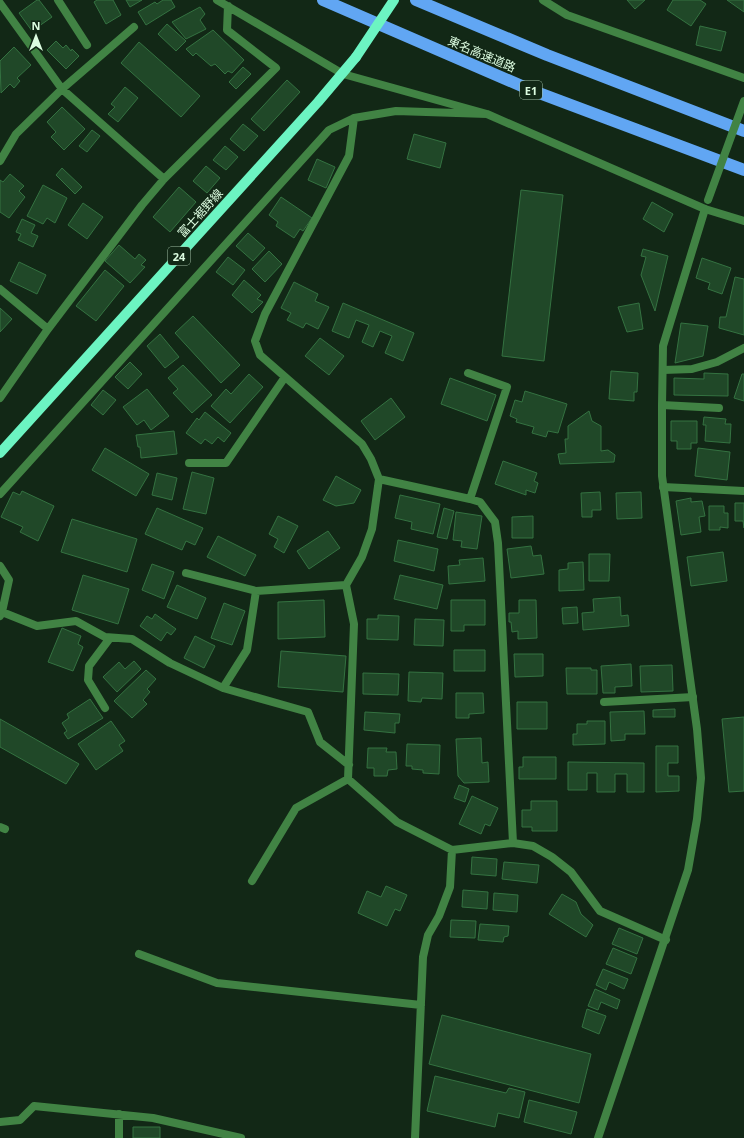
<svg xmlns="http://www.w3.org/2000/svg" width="744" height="1138" font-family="'Noto Sans','Noto Sans JP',sans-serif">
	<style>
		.building { fill: #204828; stroke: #347241 }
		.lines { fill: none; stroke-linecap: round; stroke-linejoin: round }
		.minor { stroke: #418344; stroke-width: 8 }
		.tertiary { stroke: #418344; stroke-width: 8 }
		.primary { stroke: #6cf4c2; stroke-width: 10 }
		.motorway { stroke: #61a6f3; stroke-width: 12 }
		.minor-bridge { stroke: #418344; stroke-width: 8 }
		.primary-bridge { stroke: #6cf4c2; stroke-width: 10 }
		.labels { text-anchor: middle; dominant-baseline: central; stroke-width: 3; stroke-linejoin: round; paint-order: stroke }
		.shield { fill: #122816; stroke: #9fbca3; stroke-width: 1 }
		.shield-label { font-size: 11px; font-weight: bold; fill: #dcfce0 }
		.street-label { font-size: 12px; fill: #dcfce0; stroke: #122816 }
	</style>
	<rect width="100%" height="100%" fill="#122816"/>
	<path class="building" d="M37,0H39L52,17L32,31L19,13Z
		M97,0H113L121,15L106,24L94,2Z
		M126,0H142L130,7Z
		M163,0H171L175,7L146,25L138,12L155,2L157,4Z
		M627,0H645L635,9Z
		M673,0H700L706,4L691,26L667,10Z
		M727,0H744V12Z
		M200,7L205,14L200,20L206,29L186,39L172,22Z
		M167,24L186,41L176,51L158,34Z
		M700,26L726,32L721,51L696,45Z
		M213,30L244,60L232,73L228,71L225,74L215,64L211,66L196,53L193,56L186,49Z
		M56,41L63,48L66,45L71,51L72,49L79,56L66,69L47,50Z
		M139,42L200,96L181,117L121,63Z
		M14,47L31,65L17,78L20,81L14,88L10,84L1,93L0,61Z
		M243,67L251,74L236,89L229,82Z
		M287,80L300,92L264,131L251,119Z
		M125,87L138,98L118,122L108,114L115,107L111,104Z
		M62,107L85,129L64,150L51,137L56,132L47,122Z
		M243,124L258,136L244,151L230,139Z
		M92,130L100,136L87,152L79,146Z
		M414,134L446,143L440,168L407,159Z
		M225,146L238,157L226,170L213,160Z
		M317,159L335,167L326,188L308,180Z
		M206,166L220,178L207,193L193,181Z
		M62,168L82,187L75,194L56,175Z
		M10,174L24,186L19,191L25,197L9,218L0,212V180L3,182Z
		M43,185L67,198L55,223L47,218L43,224L27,216Z
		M179,187L196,202L170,232L153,217Z
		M521,190L563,195L544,361L502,356Z
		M281,197L312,218L303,231L300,229L294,238L276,226L278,222L269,215Z
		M652,202L673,214L664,232L643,219Z
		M83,203L103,217L87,239L68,225Z
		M22,219L35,225L31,233L38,236L33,247L18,240L21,234L16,232Z
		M248,233L265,248L253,261L236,246Z
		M119,245L135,259L139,254L146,260L141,265L145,267L130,283L105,261Z
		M643,249L668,256L655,311L641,275L646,257L641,256Z
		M269,251L282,264L265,282L252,269Z
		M228,257L245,270L233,285L216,272Z
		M702,258L731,268L722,294L708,289L710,283L696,278Z
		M19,262L46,275L37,294L10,281Z
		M105,270L124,286L96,321L76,306Z
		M735,277L744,279V335L719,328L720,317H726Z
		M244,280L261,295L257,299L263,302L252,313L232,295Z
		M294,282L318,294L315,301L329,307L318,329L306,323L303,328L287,320L291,313L281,308Z
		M343,303L414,333L403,361L385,353L392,336L380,331L373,347L362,342L369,325L356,320L349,338L332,331Z
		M639,303L643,329L627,332L618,307Z
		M0,308L12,319L0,332Z
		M193,316L240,365L221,383L175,333Z
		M681,323L708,326L703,356L675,363Z
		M160,334L179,357L165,368L147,346Z
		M320,338L344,356L329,375L305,356Z
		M130,362L142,374L128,389L115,377Z
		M183,365L212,395L192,413L173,393L178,389L168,378Z
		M611,371L638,373L637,392H634V401L609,399Z
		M704,373L728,374V396L674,395V378L704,379Z
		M249,374L263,387L230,423L211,406L226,389L231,394Z
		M742,374H744V401L734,398Z
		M450,378L496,395L487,421L441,404Z
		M147,389L169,416L151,430L144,420L137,425L123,407Z
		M103,390L116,400L103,415L91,405Z
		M525,391L567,404L558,433L548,431L546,437L532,433L534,427L516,422L517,419L510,416L515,400L522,402Z
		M391,398L405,417L375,440L361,421Z
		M589,411L592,421L601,426V451L608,450L615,455L614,462L560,464L558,454L566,453L565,439H568V426Z
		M205,412L231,433L224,442L218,437L212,444L205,439L201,444L186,433L197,418L199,420Z
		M704,417L726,419L725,424H731L730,443L705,441L706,425H703Z
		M671,421H697V443H691V449H677V441H671Z
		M174,431L177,454L141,458L140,447H138L136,435Z
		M105,448L149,474L136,496L92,470Z
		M698,448L730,452L727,480L695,476Z
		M503,461L537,473L534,481L538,483L535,493L526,490V495L495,484Z
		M192,472L214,478L206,514L183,509Z
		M157,473L177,478L172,500L152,495Z
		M336,476L361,490L354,503L336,506L323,500Z
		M22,491L54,506L38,541L20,532L23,527L1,517L13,492L20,495Z
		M600,492L601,510H592V517H582L581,493Z
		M641,492L642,518L617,519L616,493Z
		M400,495L440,504L433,534L411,529L412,522L395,518Z
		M691,498V502L702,501L705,516L699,517L701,532L681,535L676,501Z
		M735,503H744V528L743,521H735Z
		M709,506H724V513H728V528L720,527V530H709Z
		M157,508L203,528L195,545L186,541L182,550L145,534Z
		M444,508L454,511L447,539L437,537Z
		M456,512L482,516L477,549L461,547L462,541L453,540Z
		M278,516L298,526L284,553L274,547L278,539L269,534Z
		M533,516V538H512V517Z
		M72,519L137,539L127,572L61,552Z
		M328,531L340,548L309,569L297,551Z
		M218,536L256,555L245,576L207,557Z
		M398,540L438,549L434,571L394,561Z
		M531,546L533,556L541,555L544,574L511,578L507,549Z
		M723,552L727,581L691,586L687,557Z
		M589,554H610L609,581H589Z
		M483,558L485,581L449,584L448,566L460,565L459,560Z
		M583,562L584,590L559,591V570L568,569V563Z
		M152,564L174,572L164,599L142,590Z
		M83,575L129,589L118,624L72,610Z
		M400,575L443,585L437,609L394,599Z
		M177,585L206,598L197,619L167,607Z
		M620,597L621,616L628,615L629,626L583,630L582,613L594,612L593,599Z
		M324,600L325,637L278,639V602Z
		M451,600H485V625H464V631H451Z
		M519,600H536L537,638L518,639V631L512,632L511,622H509V613H519Z
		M224,603L245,611L232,645L211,638Z
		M577,607L578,623L563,624L562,608Z
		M155,614L176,629L171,635L167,632L161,641L140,626L147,616L152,619Z
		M378,615L399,616L398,640L367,639V619H378Z
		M415,619L444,620L443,646L414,645Z
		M62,628L81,636L78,644L83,647L73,671L48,662Z
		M195,636L215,646L204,668L184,658Z
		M454,650H485V671H454Z
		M281,651L346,656L343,692L278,687Z
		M514,654H543V676L515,677Z
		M134,661L141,669L117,692L103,677L119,662L125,669Z
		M631,664L632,686L615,687V693H603L601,666Z
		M672,665L673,691L641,692L640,666Z
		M566,668H591V670H597V694H567Z
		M146,670L156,679L147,689L150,692L143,700L147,704L132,718L114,701Z
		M409,672L443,673L442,699L422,698L421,702L408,701Z
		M363,673L399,674L398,695L363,694Z
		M456,693H483L484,713L469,714V718H456Z
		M90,699L103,718L68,739L64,733L67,731L62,723L69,718L67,714Z
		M517,702H547V729H517Z
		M675,709V717H653V710Z
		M644,711L645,734H625V740L611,741L610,712Z
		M365,712L400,714L399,723H395V733L364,730Z
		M744,717V791L729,792L722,719Z
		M0,719L79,764L66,784L0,747Z
		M111,721L125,741L119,745L123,751L96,770L78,744Z
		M587,721H605V744L573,745V734H577V724H587Z
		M481,738L482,763L488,762L489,782L464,783L458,776L456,739Z
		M407,744L440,745L439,774L423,773V770L412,769V766H406Z
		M656,746H678V763H668V776H679V791L656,792Z
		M368,748H387L386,752H396L397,769L388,770L387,776H374V768H367Z
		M523,757H556V779H519V767H523Z
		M568,762L644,763V792H627V774H615V792H597V773H587V790H568Z
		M459,785L469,789L465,802L454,798Z
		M472,796L498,808L490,826L485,824L481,834L459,824Z
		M531,801H557V831H532V827H522V810H531Z
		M472,857L497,859L496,876L471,874Z
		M504,862L539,865L537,883L502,879Z
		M386,886L407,895L400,911L395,909L387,926L358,913L367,891L381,897Z
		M463,890L488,892L487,909L462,907Z
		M494,893L518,895L517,912L493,910Z
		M562,894L576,902L581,914L593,925L586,937L549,914Z
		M451,920L476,921L475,938L450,937Z
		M480,924L509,926L508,936L504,937L503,942L478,940Z
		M619,928L643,938L637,954L612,944Z
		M613,948L637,958L631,974L606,964Z
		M603,969L628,979L624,989L609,982L606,990L596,985Z
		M595,989L620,1000L617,1009L601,1002L598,1010L588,1006Z
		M587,1009L606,1016L599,1034L582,1027Z
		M442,1015L591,1054L579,1103L429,1064Z
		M435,1076L506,1093L509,1088L525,1092L519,1118L498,1113L495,1127L427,1111Z
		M529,1100L577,1112L571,1134L524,1122Z
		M133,1127H160V1138H133Z"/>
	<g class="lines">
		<path class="minor" d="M58,0L87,45
			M217,0L343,74L487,114L705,209L744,221
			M543,0L567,15L744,78
			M0,3L62,89L164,179
			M354,118L349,156L265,314L255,341L260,355L362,444L371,459L379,479L372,529L362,557L346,585L354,624L348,779L397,822L452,850L513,843L533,846L552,857L571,872L600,911L666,940
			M0,161L16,134L62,89L134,27
			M0,289L48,329
			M663,370L692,369L717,362L744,348
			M468,373L507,387L470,499
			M0,398L48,329L142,205L164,179L276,68L227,30L228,6
			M662,405L719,408
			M189,463H226L285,377
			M379,479L470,499L480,502L495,522L498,543L513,843
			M663,487L744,491
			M0,494L329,130L354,118L396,111L487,114
			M0,566L9,580L2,612
			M186,573L256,591
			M0,616L2,612L37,626L76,621L105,637L132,639L170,663L223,688L247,650L256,591L346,585
			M223,688L308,712L320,742L349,765
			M604,702L693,697
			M105,708L88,680L89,666L110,638
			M0,827L5,829
			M252,881L296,808L348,779
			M139,954L217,983L421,1005
			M119,1114V1138
			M0,1122L20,1120L34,1106L153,1118L241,1138
			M415,1138L423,957L428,935L439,916L450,887L452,850"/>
		<path class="tertiary" d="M598,1138L688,870L697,819L701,778L697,729L662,476V405L663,346L705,209"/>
		<path class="primary" d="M0,453L318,102L356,57"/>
		<path class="motorway" d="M323,0L531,90L744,170
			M416,0L547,55L744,131"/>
		<path class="minor-bridge" d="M708,200L744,101"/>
		<path class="primary-bridge" d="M356,57L394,0"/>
	</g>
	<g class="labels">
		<g class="shield">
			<rect x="520" y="81" width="22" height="18" rx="3"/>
			<rect x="168" y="247" width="22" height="18" rx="3"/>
		</g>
		<g class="shield-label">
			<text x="531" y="90">E1</text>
			<text x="179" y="256">24</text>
		</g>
		<g class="street-label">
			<text transform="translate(482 54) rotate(23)">東名高速道路</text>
			<text transform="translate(200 213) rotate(-48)">富士裾野線</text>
		</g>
	</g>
	<g transform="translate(36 36)" stroke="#122816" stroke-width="3" paint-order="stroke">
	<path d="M0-3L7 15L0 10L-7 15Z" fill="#dcfce0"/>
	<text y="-6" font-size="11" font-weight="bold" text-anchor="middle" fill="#dcfce0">N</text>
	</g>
</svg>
